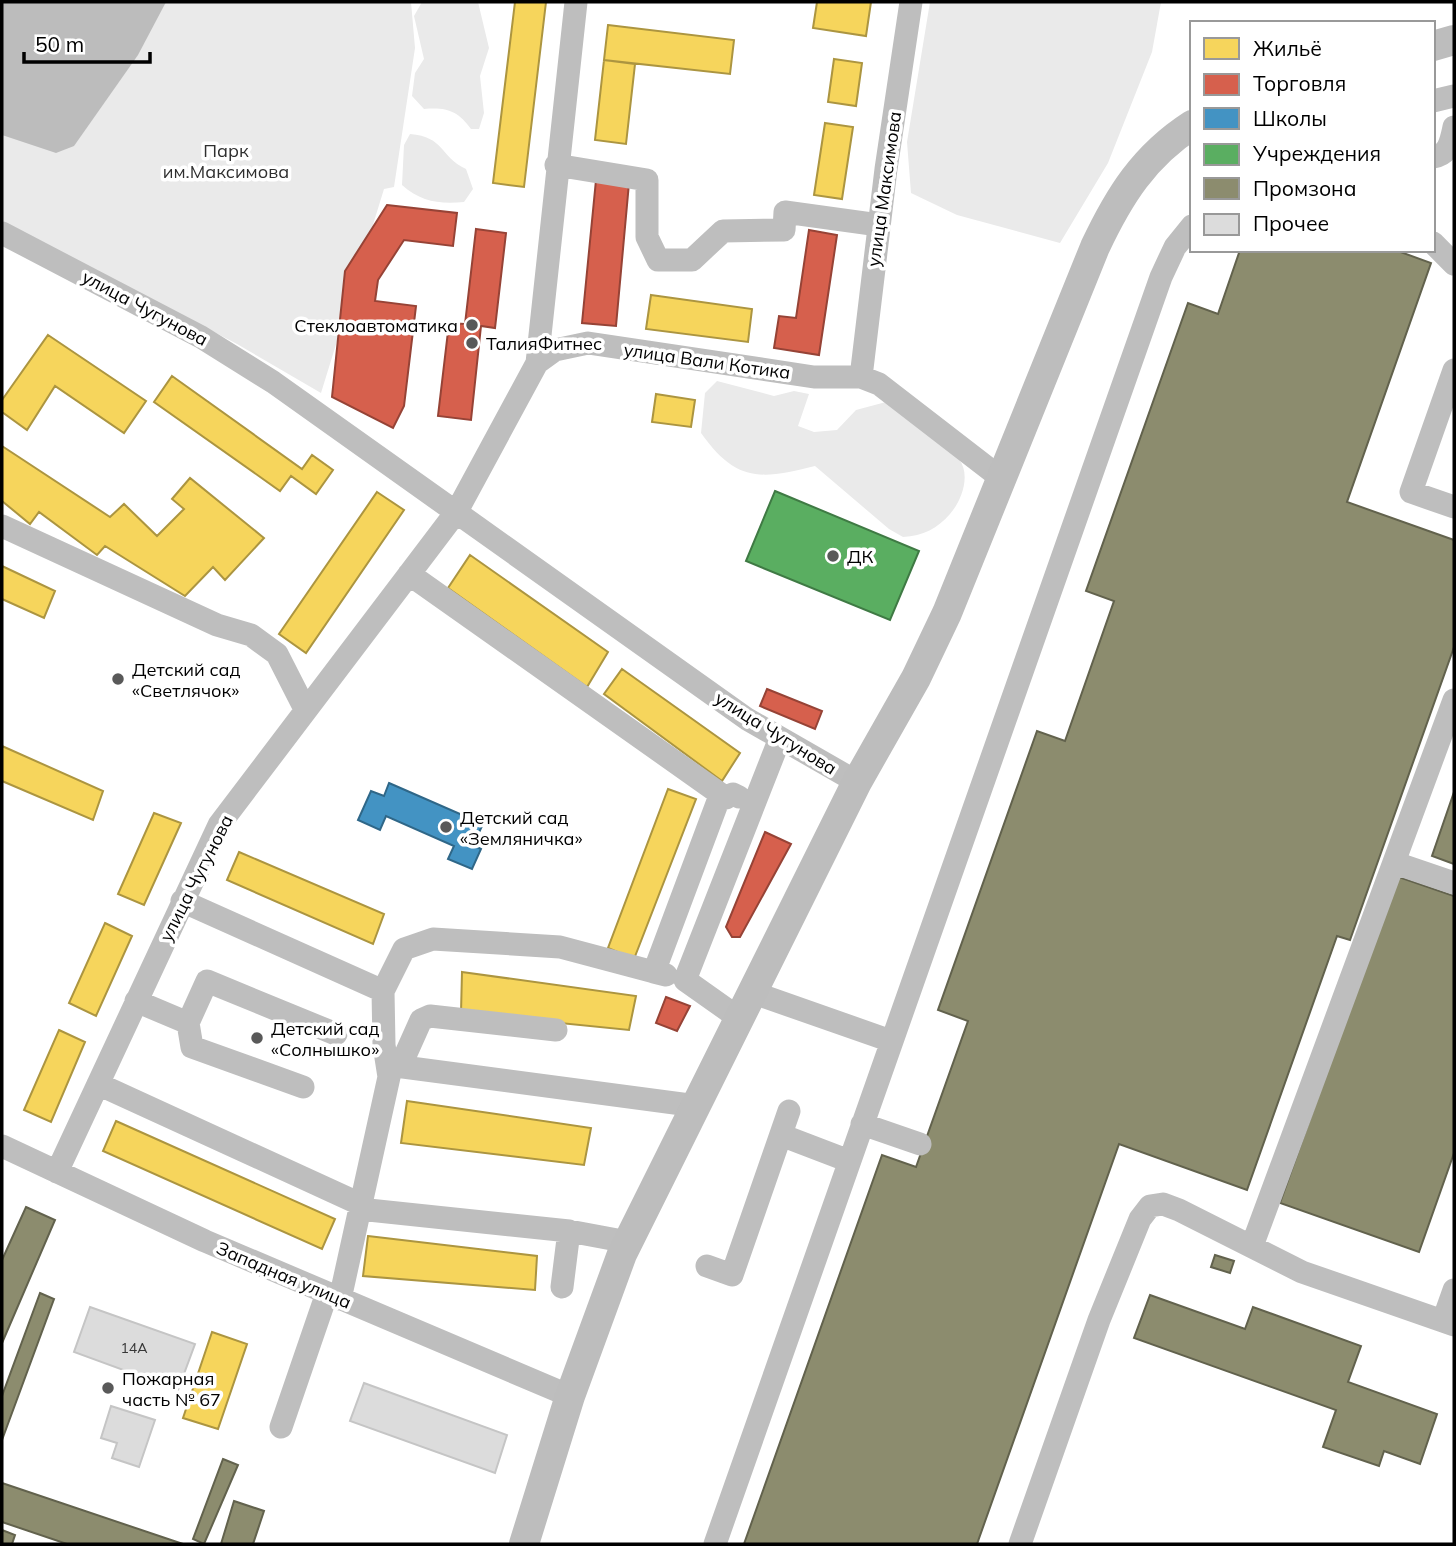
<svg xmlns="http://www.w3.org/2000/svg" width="1456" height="1546" font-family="Mulish,sans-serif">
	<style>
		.green { fill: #eaeaea }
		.water { fill: #bcbcbc }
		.homes { fill: #f6d55c; stroke: #ac9540; stroke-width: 2 }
		.shops { fill: #d6604d; stroke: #964336; stroke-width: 2 }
		.schools { fill: #4393c3; stroke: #2f6788; stroke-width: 2 }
		.public { fill: #5aae61; stroke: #3f7a44; stroke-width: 2 }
		.industry { fill: #8c8c6e; stroke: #62624d; stroke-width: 2 }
		.building { fill: #dcdcdc; stroke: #c5c5c5; stroke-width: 2 }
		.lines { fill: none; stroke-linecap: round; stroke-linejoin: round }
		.minor { stroke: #bebebe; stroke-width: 23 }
		.major { stroke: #bdbdbd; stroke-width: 30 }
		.poi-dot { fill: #595959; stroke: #fff; stroke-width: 2.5 }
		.labels { text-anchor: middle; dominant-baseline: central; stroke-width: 7; stroke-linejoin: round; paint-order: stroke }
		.number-label { font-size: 14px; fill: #373737 }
		.park-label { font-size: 18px; fill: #2f2f2f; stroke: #fff }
		.street-label { font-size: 18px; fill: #000; stroke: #fff }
		.poi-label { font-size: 18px; fill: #000; stroke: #fff; text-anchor: start }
	</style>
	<rect width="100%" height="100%" fill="#fff"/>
	<path class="green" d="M2,2H411L415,48L394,187L384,189L321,393L237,344L2,221Z
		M422,2H478L489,48L480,76L484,113L479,129H471C458,111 447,107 424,109L412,96L415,73L424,59L414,16Z
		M930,2H1161L1152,52L1108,163L1060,243L957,215L911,193L907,142Z
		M410,134C445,137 439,156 466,169L473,189L464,202C439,204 421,202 402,185L404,145Z
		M717,381L774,396L794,391L809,394L798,426L814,432L837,430L856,410L886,402C901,414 950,446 959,459C971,475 962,500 950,514C938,528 923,536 903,537L889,529L815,466C760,480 736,482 701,433L705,393Z"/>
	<path class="water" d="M2,2H166L138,55L74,146L56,153L2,135Z"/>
	<path class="homes" d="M515,2H546L524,187L493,183Z
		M817,2H871L866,36L813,28Z
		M608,25L734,40L730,74L604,60Z
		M834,59L862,63L856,106L828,102Z
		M604,60L635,64L626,144L595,140Z
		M825,123L853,127L842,199L814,195Z
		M651,295L752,309L748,342L646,329Z
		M48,335L146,401L124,433L55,386L27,430L2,412V400Z
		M172,376L302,469L312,455L333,470L316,494L291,476L280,491L154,402Z
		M656,394L695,400L691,427L652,422Z
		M2,446L110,517L124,504L157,536L184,509L172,499L190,478L264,538L225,580L213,567L185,596L105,546L97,555L39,512L30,524L2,501Z
		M377,492L404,510L306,653L279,634Z
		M470,555L608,652L587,687L448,588Z
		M2,566L55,591L44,618L2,599Z
		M622,669L740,753L722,781L604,694Z
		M2,746L103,791L93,820L2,781Z
		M668,789L696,799L634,959L608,948Z
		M154,813L181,823L144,905L118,894Z
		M239,852L384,914L373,944L227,880Z
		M105,923L132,936L96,1016L69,1003Z
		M462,972L636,996L629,1030L461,1013Z
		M59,1030L85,1042L51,1122L24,1110Z
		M407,1101L591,1128L584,1165L401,1143Z
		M116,1121L335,1219L322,1249L103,1151Z
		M368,1236L537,1256L535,1290L363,1276Z
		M212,1332L247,1344L218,1429L183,1418Z"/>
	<path class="shops" d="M596,180L629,183L616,326L582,323Z
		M387,205L457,213L453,246L404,240L378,280L375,301L416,306L404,406L393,428L332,397L345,271Z
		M476,229L506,233L495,328L481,326L471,420L438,416L449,323L465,324Z
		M809,230L837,235L819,355L774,348L779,316L796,318Z
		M767,689L822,711L815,729L760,706Z
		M765,832L791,844L740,937H732L726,927Z
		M666,997L690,1006L677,1031L656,1023Z"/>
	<path class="schools" d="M389,783L483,824L473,845L481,849L472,869L448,859L454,846L386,816L380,830L358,820L371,791L384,796Z"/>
	<path class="public" d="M775,491L919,551L890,620L746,561Z"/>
	<path class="industry" d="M1240,250H1395L1431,263L1347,502L1454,540V647L1350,940L1337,936L1247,1190L1119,1144L977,1544H744L882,1155L916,1167L968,1021L938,1010L1037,731L1065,741L1114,601L1086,591L1188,303L1218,314Z
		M1454,792V864L1432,856Z
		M1396,876L1454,896V1153L1419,1252L1280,1203Z
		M26,1207L55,1220L2,1343V1260Z
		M1215,1255L1234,1261L1230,1273L1211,1267Z
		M40,1293L54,1299L2,1440V1396Z
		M1150,1295L1245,1329L1253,1307L1361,1346L1348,1382L1437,1414L1420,1464L1384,1451L1379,1466L1323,1447L1336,1410L1134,1338Z
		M223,1459L238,1465L204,1544L193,1539Z
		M2,1483L183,1544H67L2,1522Z
		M234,1501L264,1511L253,1544H221Z
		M2,1530L15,1535L12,1544H2Z"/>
	<path class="building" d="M90,1307L195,1344L178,1390L74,1352Z
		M364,1383L507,1435L495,1473L350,1421Z
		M111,1406L155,1420L139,1467L112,1458L117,1443L101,1438Z"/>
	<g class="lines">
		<path class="minor" d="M576,2L537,363L555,350L588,343L814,377H861L879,384L1002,479
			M1433,101L1454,96
			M1433,157C1449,155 1451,141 1454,127
			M556,165L647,180V237L658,260H692L723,231L784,230L785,212L879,225
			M2,233L201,337L273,382L747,719L857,782
			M1433,243L1454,264
			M1454,370L1411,492L1454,507
			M861,377L886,169L911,2
			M2,526L217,625L251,635L277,654L305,709
			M409,574L726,798
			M1395,863L1454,883
			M182,901L383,991
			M666,975L654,972L718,801L733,794L739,797
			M754,993L891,1041
			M136,1001L188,1023L207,981L336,1034
			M740,1019L685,980L780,738
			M188,1023L192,1047L303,1087
			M388,1065L697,1106
			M400,1067L421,1020L430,1016L556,1030
			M98,1084L360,1204
			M862,1124L920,1144
			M781,1135L849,1161
			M2,1146L205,1241L570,1396
			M57,1172L219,825L457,511L537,363
			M359,1209L569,1231L628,1242
			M1252,1246L1454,700
			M707,1266L732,1275L789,1111
			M562,1287L569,1231
			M340,1299L389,1077L384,1045L383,991L404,949L433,939L560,947L654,972
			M1443,1321L1454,1290
			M281,1427L327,1293
			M715,1544L1161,277L1175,247L1192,226
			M1020,1544L1099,1320L1140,1219L1150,1206L1163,1204L1179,1210L1302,1272L1454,1325"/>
		<path class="major" d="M1433,46L1454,40
			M524,1544L570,1396L622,1254L857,782L916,678L947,613L1095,247C1119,196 1144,156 1192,125"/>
	</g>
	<g class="poi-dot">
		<circle cx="472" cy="325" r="7"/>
		<circle cx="472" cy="343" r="7"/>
		<circle cx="833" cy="556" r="7"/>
		<circle cx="118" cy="679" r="7"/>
		<circle cx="446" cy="827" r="7"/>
		<circle cx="257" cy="1038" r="7"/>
		<circle cx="108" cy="1388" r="7"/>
	</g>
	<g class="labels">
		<g class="number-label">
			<text x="134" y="1348">14А</text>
		</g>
		<g class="park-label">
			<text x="226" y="150">Парк<tspan x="226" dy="21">им.Максимова</tspan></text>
		</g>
		<g class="street-label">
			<text transform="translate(884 189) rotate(-82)">улица Максимова</text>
			<text transform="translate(145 308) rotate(28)">улица Чугунова</text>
			<text transform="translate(707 361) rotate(8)">улица Вали Котика</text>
			<text transform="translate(776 733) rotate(32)">улица Чугунова</text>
			<text transform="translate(196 878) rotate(-63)">улица Чугунова</text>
			<text transform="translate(284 1275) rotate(23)">Западная улица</text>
		</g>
		<g class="poi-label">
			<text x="458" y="325" text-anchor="end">Стеклоавтоматика</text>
			<text x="486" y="343">ТалияФитнес</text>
			<text x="847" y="556">ДК</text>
			<text x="132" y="669">Детский сад<tspan x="132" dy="21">«Светлячок»</tspan></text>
			<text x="460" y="817">Детский сад<tspan x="460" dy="21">«Земляничка»</tspan></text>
			<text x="271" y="1028">Детский сад<tspan x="271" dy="21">«Солнышко»</tspan></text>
			<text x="122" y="1378">Пожарная<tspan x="122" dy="21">часть № 67</tspan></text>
		</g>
	</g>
	<rect width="1456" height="1546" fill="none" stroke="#000000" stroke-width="7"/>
	<rect x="1190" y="21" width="245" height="231" fill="#ffffff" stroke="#999999" stroke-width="2"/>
	<rect x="1204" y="38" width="35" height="21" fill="#f6d55c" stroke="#999999" stroke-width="2"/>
	<text x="1253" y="56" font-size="21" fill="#000000">Жильё</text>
	<rect x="1204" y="74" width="35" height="21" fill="#d6604d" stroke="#999999" stroke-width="2"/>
	<text x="1253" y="91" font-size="21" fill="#000000">Торговля</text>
	<rect x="1204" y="108" width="35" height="21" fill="#4393c3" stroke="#999999" stroke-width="2"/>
	<text x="1253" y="126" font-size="21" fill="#000000">Школы</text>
	<rect x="1204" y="144" width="35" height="21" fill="#5aae61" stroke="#999999" stroke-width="2"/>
	<text x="1253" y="161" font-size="21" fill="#000000">Учреждения</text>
	<rect x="1204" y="178" width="35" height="21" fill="#8c8c6e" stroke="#999999" stroke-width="2"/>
	<text x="1253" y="196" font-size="21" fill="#000000">Промзона</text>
	<rect x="1204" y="214" width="35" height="21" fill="#dcdcdc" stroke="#999999" stroke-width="2"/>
	<text x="1253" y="231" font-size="21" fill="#000000">Прочее</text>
	<path d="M24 52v10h126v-10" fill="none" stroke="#000000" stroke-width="3.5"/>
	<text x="35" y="52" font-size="21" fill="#000000" stroke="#ffffff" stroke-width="5" paint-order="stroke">50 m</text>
</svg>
